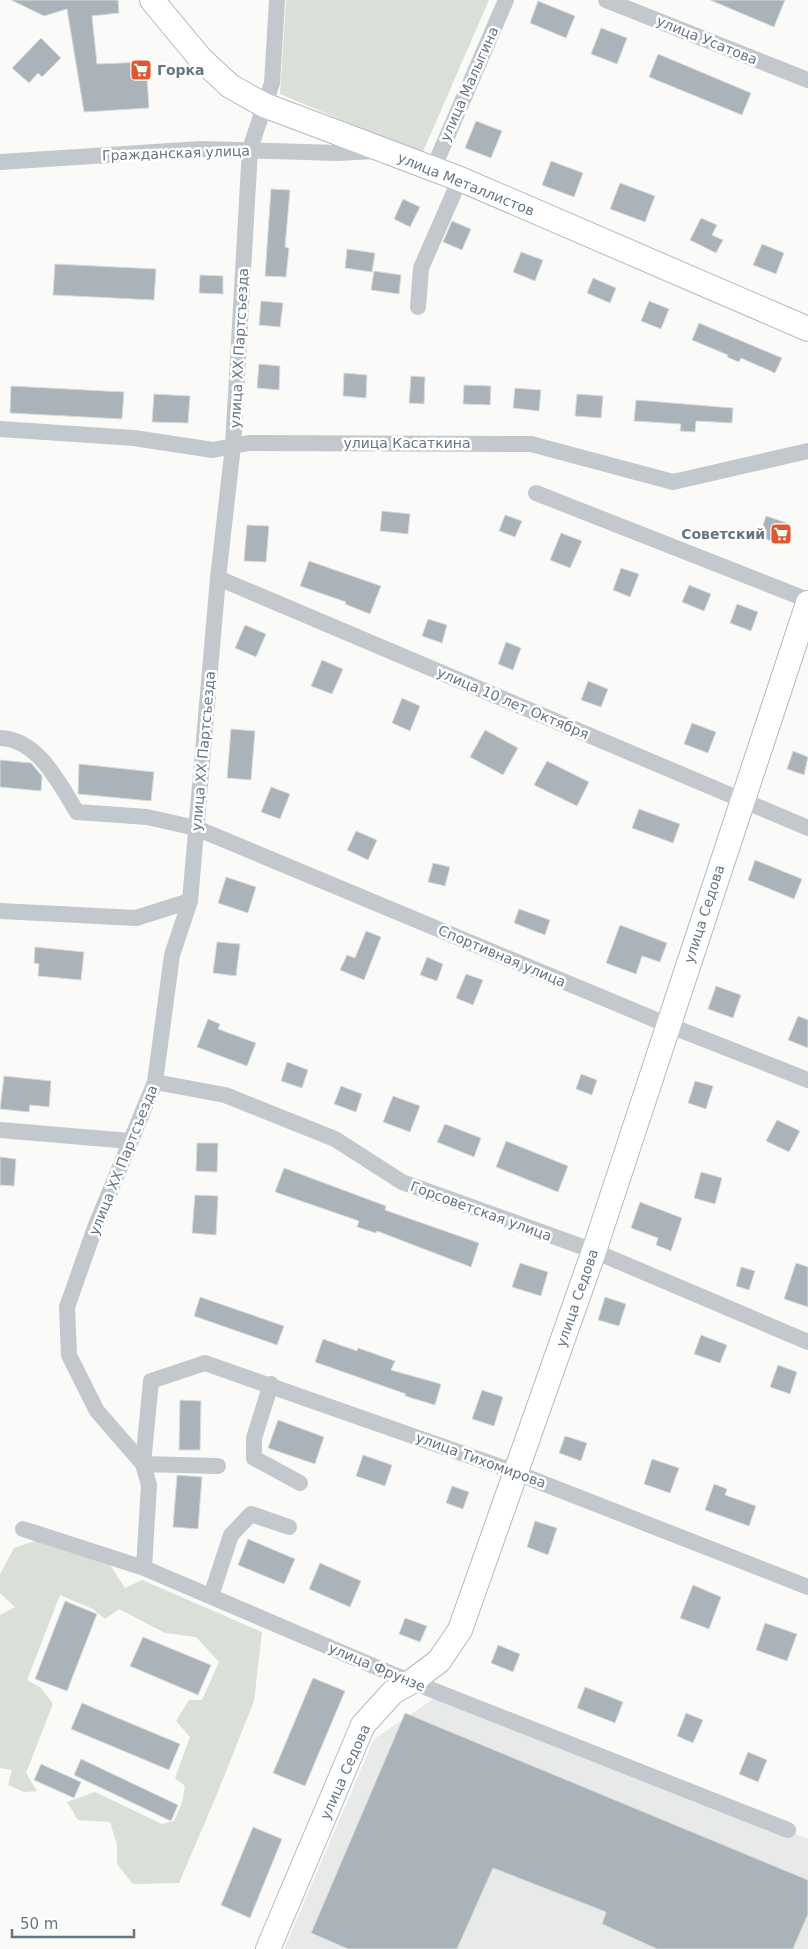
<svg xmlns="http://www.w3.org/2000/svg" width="808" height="1949" font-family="'DejaVu Sans',sans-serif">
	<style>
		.built { fill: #e8e9e9 }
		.green { fill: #dadfd7 }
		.building { fill: #aab3b9; stroke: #dcdcda }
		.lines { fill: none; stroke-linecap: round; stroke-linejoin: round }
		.secondary-casing { stroke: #b3babf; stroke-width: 26 }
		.street { stroke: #c3c8cc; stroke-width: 16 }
		.secondary { stroke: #fff; stroke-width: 24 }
		.labels { text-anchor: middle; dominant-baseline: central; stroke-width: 5; stroke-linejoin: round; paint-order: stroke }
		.street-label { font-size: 14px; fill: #657683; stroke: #fff }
		.poi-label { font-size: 14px; font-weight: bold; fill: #657683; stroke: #fff; text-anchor: start }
	</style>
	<rect width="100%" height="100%" fill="#fafaf8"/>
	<path class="built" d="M442,1693L808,1839V1949H284L374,1739Z"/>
	<path class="green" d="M286,0H489L422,154L280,94Z
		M38,1540L110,1565L125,1588L142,1580L262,1632L254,1701L217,1794L179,1883L133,1884L117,1864V1845L110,1822L78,1820L67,1802L95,1792L162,1824L174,1821L182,1803L185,1786L175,1778L190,1737L176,1721L189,1700H202L219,1662L196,1637L165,1633L119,1609L105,1619L93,1609L60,1595L27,1680L41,1688L53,1704L26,1773L37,1791L24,1792L8,1785L12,1770L0,1768V1615L15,1607L0,1593V1574L14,1548Z"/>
	<path class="building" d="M11,0H118L119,13L92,16L97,64L146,62L149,108L84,112L67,9L44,16Z
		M710,0H785L774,27Z
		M538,1L575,16L566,38L530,23Z
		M601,28L627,38L617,64L591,54Z
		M41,38L61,58L42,77L38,73L29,83L12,68Z
		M658,54L751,93L742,115L649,77Z
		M476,121L502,131L491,158L465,148Z
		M551,161L583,173L574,197L542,185Z
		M620,183L655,196L645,222L610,209Z
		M271,189L290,190L285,247L289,248L286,277L265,276Z
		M403,199L420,207L410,227L394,219Z
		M701,218L717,225L712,235L723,240L716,253L690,240Z
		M452,221L471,229L462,250L443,242Z
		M762,244L784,253L776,274L753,265Z
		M347,249L375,253L372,272L345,268Z
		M521,252L543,260L535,281L513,272Z
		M55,264L156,269L154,300L53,295Z
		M374,271L401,275L399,294L371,290Z
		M200,275L223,276V294L199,293Z
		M593,278L616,288L610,303L587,293Z
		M261,301L283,303L280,327L259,325Z
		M649,301L669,309L661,329L641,321Z
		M699,323L782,358L775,373L741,358L739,362L727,357L728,355L692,340Z
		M259,364L280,366L279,390L257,388Z
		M344,373L367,375L366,398L343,396Z
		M411,376L425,377L424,404L409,403Z
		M464,385L491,386L490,405L463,404Z
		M11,386L124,392L122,419L10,413Z
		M515,388L541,390L539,411L513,408Z
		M154,394L190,396L188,423L152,422Z
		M577,394L603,396L601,418L575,416Z
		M636,400L733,408L732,423L696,421L695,432L680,431L681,424L634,421Z
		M382,511L410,514L408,534L380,531Z
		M505,515L522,521L515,537L499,531Z
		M766,516L790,524L784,545L759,537Z
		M247,525L269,526L266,562L244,561Z
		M561,533L582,541L570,568L550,560Z
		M309,561L381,586L370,614L345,604L346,602L300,586Z
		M621,568L639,574L630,597L613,590Z
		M689,585L711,594L704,611L682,602Z
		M737,604L758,612L751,631L730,623Z
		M428,619L447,625L442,643L422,636Z
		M245,625L266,634L256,657L235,648Z
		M506,642L521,648L513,670L498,664Z
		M322,660L343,669L332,694L311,686Z
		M588,681L608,689L601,707L581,700Z
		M402,698L420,706L410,731L392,723Z
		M692,723L716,732L708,753L684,744Z
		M231,729L255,731L251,780L227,778Z
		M485,730L518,748L503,775L470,757Z
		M793,751L808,757L804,775L787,769Z
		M0,760L31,763L42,776L41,791L0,787Z
		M547,761L589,782L577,806L534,785Z
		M79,764L154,772L151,801L78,794Z
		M271,787L290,794L280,819L261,812Z
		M639,809L680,824L673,843L632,828Z
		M356,831L377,840L368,860L347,850Z
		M755,860L802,879L794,899L748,880Z
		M433,863L450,867L445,886L428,882Z
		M226,877L256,887L248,913L218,903Z
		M519,909L550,920L545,935L514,923Z
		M620,925L667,943L660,962L642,956L636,974L606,963Z
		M366,931L381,937L364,980L340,970L347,955L355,958Z
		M217,942L240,944L236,976L213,973Z
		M35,947L84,952L81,980L38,976L39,964L34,963Z
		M427,957L443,964L437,981L420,975Z
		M466,974L483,980L473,1005L456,998Z
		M716,986L741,995L733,1018L708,1009Z
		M798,1016L808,1020V1048L788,1040Z
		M208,1019L220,1024L218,1029L256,1043L247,1066L197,1047Z
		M287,1062L308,1070L302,1088L281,1081Z
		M581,1074L597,1080L592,1095L576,1089Z
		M4,1076L51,1081L49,1107L30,1105L29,1112L0,1109Z
		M695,1081L713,1086L706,1109L688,1103Z
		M341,1086L362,1094L356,1112L334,1104Z
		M393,1096L420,1106L410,1132L383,1122Z
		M777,1120L800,1131L789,1152L766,1141Z
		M445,1124L481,1138L474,1157L437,1142Z
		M506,1141L568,1166L558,1192L496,1167Z
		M197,1143H218L217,1172L196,1171Z
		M0,1157L16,1159L14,1186L0,1185Z
		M284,1168L386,1206L385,1210L479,1243L471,1267L377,1231L376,1233L357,1227L359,1221L275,1192Z
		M701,1172L722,1178L715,1204L694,1198Z
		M195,1195L218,1196L216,1235L192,1233Z
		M640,1202L682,1218L671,1251L656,1245L658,1238L631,1228Z
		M520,1263L548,1272L541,1296L512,1287Z
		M796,1263L808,1267V1307L784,1299Z
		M741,1267L755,1271L749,1290L736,1286Z
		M200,1297L284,1326L277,1345L194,1316Z
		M605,1297L626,1304L619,1326L598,1320Z
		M701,1335L727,1345L720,1363L694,1354Z
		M323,1339L357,1351L358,1348L395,1361L391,1370L441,1384L435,1405L405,1396L406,1394L315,1362Z
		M778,1365L797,1372L790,1394L770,1387Z
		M482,1390L503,1397L494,1426L472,1419Z
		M180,1400L201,1401L200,1450H179Z
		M278,1420L324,1437L315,1464L268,1448Z
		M565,1436L587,1443L581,1461L559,1453Z
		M363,1455L392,1465L385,1486L356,1476Z
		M652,1459L679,1468L670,1493L644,1484Z
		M177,1475L202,1477L198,1529L173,1527Z
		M714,1484L727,1489L725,1495L756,1506L749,1526L705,1510Z
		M452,1486L469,1492L463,1509L446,1503Z
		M535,1521L557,1528L548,1555L527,1547Z
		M248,1539L295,1559L284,1584L238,1565Z
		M320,1563L361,1581L350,1607L309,1589Z
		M693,1585L721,1597L709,1629L680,1618Z
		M65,1601L97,1614L67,1691L35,1679Z
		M405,1618L427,1626L420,1642L399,1634Z
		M765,1623L797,1634L787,1661L756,1650Z
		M143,1637L211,1665L198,1695L130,1666Z
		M498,1645L520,1654L513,1672L491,1663Z
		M313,1678L345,1691L305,1786L273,1773Z
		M585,1687L623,1702L615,1723L577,1708Z
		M82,1703L180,1744L169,1770L71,1729Z
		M405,1713L808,1880V1914L793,1949H657L602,1924L606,1912L493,1868L457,1949H348L311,1933Z
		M686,1713L703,1720L693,1743L677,1736Z
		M748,1752L767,1760L758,1782L739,1774Z
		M81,1759L178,1805L171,1821L74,1775Z
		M41,1764L81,1782L74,1798L34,1780Z
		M253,1827L282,1839L250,1918L221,1905Z"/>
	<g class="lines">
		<g class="secondary-casing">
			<path id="secondary" d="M152,0L200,58L230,86L264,105L460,179L808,329
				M268,1949L363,1725L393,1692L411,1682L439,1661L460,1630L594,1251L808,603"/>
		</g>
		<path class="street" d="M606,0L808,80
			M0,162L201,149L338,153L375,151
			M433,169L506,0
			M418,307L421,268L460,179
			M0,429L134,438L213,450L249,443L531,444L673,482L808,451
			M536,493L808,600
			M218,578L808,828
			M0,738C38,739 59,783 77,812L147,817L196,828L668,1025L808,1080
			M0,911L136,918L190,901
			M155,1082L225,1095L335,1139L402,1182L594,1251L808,1342
			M0,1130L130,1141
			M271,1384L254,1438V1458L300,1483
			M143,1464L97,1411L69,1355L67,1307L96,1225L155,1082L172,955L190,901L218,578L233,446L250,149L272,83L277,0
			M143,1464L218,1466
			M23,1529L144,1568L397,1676L788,1830
			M144,1568L149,1485L143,1464L151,1381L205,1363L504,1468L808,1587
			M211,1596L231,1535L251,1514L289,1527"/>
		<use href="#secondary" class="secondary"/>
	</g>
	<defs>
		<g id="supermarket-square" transform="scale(1.125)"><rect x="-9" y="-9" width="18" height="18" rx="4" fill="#e4572e" stroke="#fff"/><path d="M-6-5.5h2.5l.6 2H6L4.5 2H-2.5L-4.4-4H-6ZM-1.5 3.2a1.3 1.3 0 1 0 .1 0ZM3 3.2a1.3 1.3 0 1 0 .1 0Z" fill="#fff"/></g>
	</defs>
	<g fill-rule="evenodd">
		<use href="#supermarket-square" x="141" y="70"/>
		<use href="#supermarket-square" x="781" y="534"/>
	</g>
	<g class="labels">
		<g class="street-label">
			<text transform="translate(707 40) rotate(22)">улица Усатова</text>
			<text transform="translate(469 84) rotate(-66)">улица Малыгина</text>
			<text transform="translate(176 153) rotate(-2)">Гражданская улица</text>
			<text transform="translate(466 184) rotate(22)">улица Металлистов</text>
			<text transform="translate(239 348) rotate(-87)">улица XX Партсъезда</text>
			<text x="407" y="443">улица Касаткина</text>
			<text transform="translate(513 703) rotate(23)">улица 10 лет Октября</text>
			<text transform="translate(203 751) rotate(-85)">улица XX Партсъезда</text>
			<text transform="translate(704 914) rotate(-72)">улица Седова</text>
			<text transform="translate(502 956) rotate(23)">Спортивная улица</text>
			<text transform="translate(123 1160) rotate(-68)">улица XX Партсъезда</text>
			<text transform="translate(481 1211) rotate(20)">Горсоветская улица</text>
			<text transform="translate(577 1298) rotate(-71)">улица Седова</text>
			<text transform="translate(481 1460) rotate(20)">улица Тихомирова</text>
			<text transform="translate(377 1667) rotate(23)">улица Фрунзе</text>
			<text transform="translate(345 1772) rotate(-66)">улица Седова</text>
		</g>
		<g class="poi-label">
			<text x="157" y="70">Горка</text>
			<text x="765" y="534" text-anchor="end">Советский</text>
		</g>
	</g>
	<path d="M12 1929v8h122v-8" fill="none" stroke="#657683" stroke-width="2.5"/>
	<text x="20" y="1929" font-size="15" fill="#657683" stroke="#ffffff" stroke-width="4" paint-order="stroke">50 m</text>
</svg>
